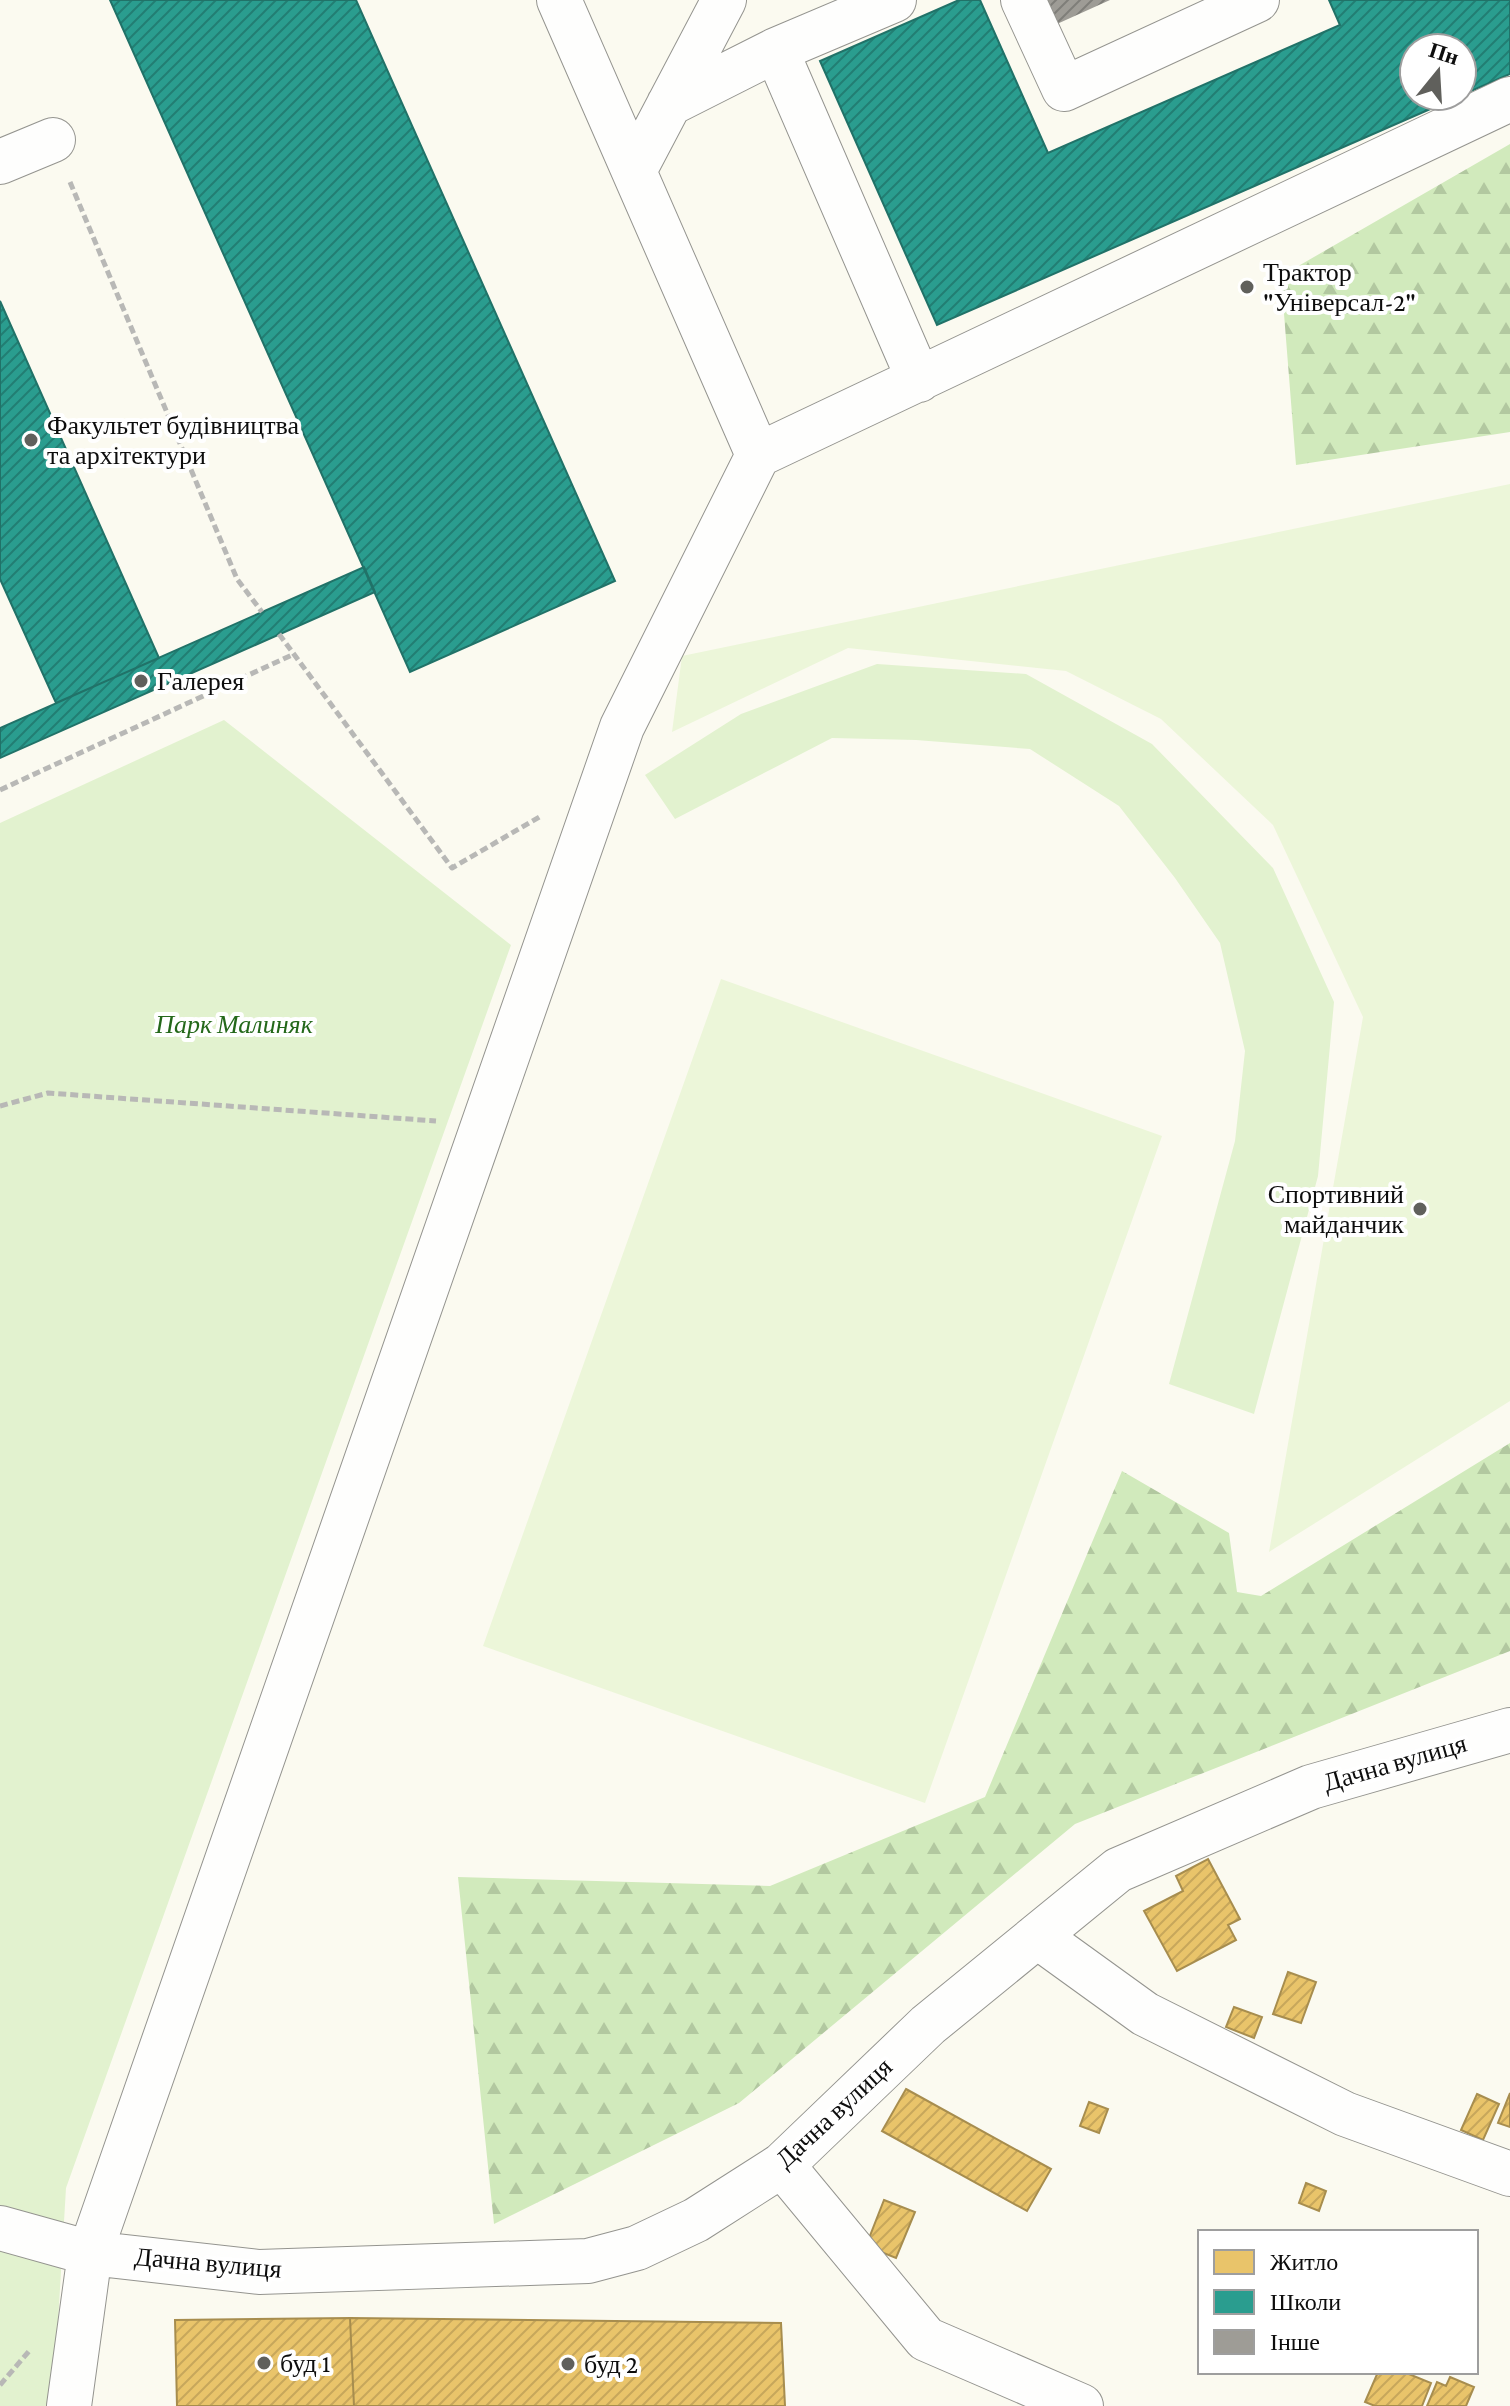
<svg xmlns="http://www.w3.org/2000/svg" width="1510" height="2406" font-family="'Crimson Pro',serif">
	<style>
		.grass { fill: #e2f2cf }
		.forest { fill: url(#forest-firs) }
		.pitch { fill: #ecf6d9 }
		.homes { fill: url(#homes-hatch); stroke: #a78d4e; stroke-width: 2 }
		.schools { fill: url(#schools-hatch); stroke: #217268; stroke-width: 2 }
		.building { fill: url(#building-hatch) }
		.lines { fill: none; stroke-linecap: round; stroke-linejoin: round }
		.minor-casing { stroke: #94948f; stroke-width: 46 }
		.path { stroke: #b8b8b6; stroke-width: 5; stroke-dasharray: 8 4; stroke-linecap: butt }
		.minor { stroke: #fefefd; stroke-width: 44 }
		.poi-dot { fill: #60605c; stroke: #fff; stroke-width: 3 }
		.labels { text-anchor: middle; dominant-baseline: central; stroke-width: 8; stroke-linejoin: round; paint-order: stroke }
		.poi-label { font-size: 26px; fill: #0d0d0d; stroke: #fff; text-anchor: start }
		.park-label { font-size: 26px; font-style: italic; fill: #24681a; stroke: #fff }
		.street-label { font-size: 26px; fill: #0d0d0d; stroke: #fff }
	</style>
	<defs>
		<pattern id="forest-firs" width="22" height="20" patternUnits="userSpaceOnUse" patternTransform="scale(2)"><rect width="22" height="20" fill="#d1eabc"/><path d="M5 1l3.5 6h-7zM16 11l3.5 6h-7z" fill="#b2c8a0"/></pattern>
		<pattern id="homes-hatch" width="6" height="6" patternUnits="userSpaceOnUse" patternTransform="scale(2)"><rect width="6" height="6" fill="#e9c46a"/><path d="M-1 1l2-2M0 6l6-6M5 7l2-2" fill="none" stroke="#c7a75b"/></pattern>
		<pattern id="schools-hatch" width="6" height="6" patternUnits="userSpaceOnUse" patternTransform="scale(2)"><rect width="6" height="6" fill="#2a9d8f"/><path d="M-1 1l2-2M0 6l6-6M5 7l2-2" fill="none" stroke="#227e73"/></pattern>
		<pattern id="building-hatch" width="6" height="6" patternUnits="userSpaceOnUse" patternTransform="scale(2)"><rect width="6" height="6" fill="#9e9c96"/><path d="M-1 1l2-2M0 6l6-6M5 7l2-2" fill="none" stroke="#7f7e79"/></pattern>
	</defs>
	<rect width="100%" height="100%" fill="#fbfaf0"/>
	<path class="grass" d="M877,664L1026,674L1152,744L1273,868L1334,1002L1318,1176L1254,1414L1169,1384L1235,1141L1245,1051L1220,943L1175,878L1119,806L1030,749L916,740L832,738L675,819L645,775L741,714Z
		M224,720L511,945L66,2188L53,2406H0V823Z"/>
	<path class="forest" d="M1510,144V432L1296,465L1281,276Z
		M1510,1443V1651L1075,1824L739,2103L494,2224L458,1877L770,1886L985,1797L1122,1471L1229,1533L1237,1592L1261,1596Z"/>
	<path class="pitch" d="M1510,484V1401L1269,1552L1363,1017L1273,825L1161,719L1066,671L848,648L672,732L682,656Z
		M721,979L1162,1136L925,1803L483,1646Z"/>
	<path class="homes" d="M1208,1859L1240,1919L1228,1925L1236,1940L1177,1971L1144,1911L1183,1891L1176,1876Z
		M1288,1972L1316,1982L1301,2023L1273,2014Z
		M1234,2007L1262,2017L1254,2038L1226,2027Z
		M906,2089L1051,2169L1027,2211L882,2131Z
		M1510,2093V2127L1498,2123Z
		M1477,2094L1499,2104L1483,2140L1461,2130Z
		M1089,2102L1108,2109L1099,2133L1080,2126Z
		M1306,2183L1326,2191L1319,2211L1299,2203Z
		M884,2200L915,2212L896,2258L866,2246Z
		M350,2318L781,2323L785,2406H354Z
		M350,2318L354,2406H177L175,2320Z
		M1378,2372H1404L1431,2383L1422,2406H1375L1365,2402Z
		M1450,2377L1474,2387L1466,2406H1427L1437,2382L1446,2386Z"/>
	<path class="schools" d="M110,0H356L615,581L410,672Z
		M959,0H980L1048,153L1340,25L1329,0H1510V74L1462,95V48H1414V96H1460L937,325L820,61Z
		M0,301L159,658L56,703L0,579Z
		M364,567L375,592L0,758V728Z"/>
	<path class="building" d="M1046,0H1110L1057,24Z"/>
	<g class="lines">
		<g class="minor-casing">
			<path id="minor" d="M894,0L776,50L919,380
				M1023,0L1064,89L1257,0
				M669,104L776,50
				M0,162L53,140
				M634,171L724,0
				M758,455L1510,99
				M1037,1936L1145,2014L1345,2114L1510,2174
				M782,2165L926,2339L1081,2406
				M0,2228L90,2253L259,2272L588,2261L637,2248L696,2220L782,2165L928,2025L1118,1870L1311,1787L1510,1730
				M69,2406L90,2253L622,727L758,455L559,0"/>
		</g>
		<path class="path" d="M70,182L237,579L262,612
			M279,634L452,868L541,816
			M0,790L294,654
			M0,1106L48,1093L436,1121
			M0,2385L30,2350"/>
		<use href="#minor" class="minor"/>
	</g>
	<g class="poi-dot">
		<circle cx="1247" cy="287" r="8"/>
		<circle cx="31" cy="440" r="8"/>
		<circle cx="141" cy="681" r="8"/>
		<circle cx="1420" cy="1209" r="8"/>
		<circle cx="264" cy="2363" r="8"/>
		<circle cx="568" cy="2364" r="8"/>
	</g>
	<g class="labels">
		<g class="poi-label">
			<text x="1263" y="272">Трактор<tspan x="1263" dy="30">"Універсал-2"</tspan></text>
			<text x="47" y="425">Факультет будівництва<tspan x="47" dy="30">та архітектури</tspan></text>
			<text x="157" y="681">Галерея</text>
			<text x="1404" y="1194" text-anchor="end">Спортивний<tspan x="1404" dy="30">майданчик</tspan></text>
			<text x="280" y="2363">буд 1</text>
			<text x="584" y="2364">буд 2</text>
		</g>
		<g class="park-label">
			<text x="234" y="1024">Парк Малиняк</text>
		</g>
		<g class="street-label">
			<text transform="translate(1395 1763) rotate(-16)">Дачна вулиця</text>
			<text transform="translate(834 2113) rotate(-43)">Дачна вулиця</text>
			<text transform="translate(208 2263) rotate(5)">Дачна вулиця</text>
		</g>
	</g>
	<rect x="1198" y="2230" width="280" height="144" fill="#ffffff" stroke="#9e9e9e" stroke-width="2"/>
	<rect x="1214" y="2250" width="40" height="24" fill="#e9c46a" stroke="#9e9e9e" stroke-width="2"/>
	<text x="1270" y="2270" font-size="24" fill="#0d0d0d">Житло</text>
	<rect x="1214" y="2290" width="40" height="24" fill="#2a9d8f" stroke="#9e9e9e" stroke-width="2"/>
	<text x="1270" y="2310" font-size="24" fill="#0d0d0d">Школи</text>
	<rect x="1214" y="2330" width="40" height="24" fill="#9e9c96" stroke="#9e9e9e" stroke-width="2"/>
	<text x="1270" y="2350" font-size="24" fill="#0d0d0d">Інше</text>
	<g transform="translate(1438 72) rotate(18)"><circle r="38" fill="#ffffff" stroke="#9e9e9e" stroke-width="2"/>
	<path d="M0-6L14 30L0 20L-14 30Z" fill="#60605c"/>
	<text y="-12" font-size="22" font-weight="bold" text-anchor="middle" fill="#0d0d0d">Пн</text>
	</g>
</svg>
